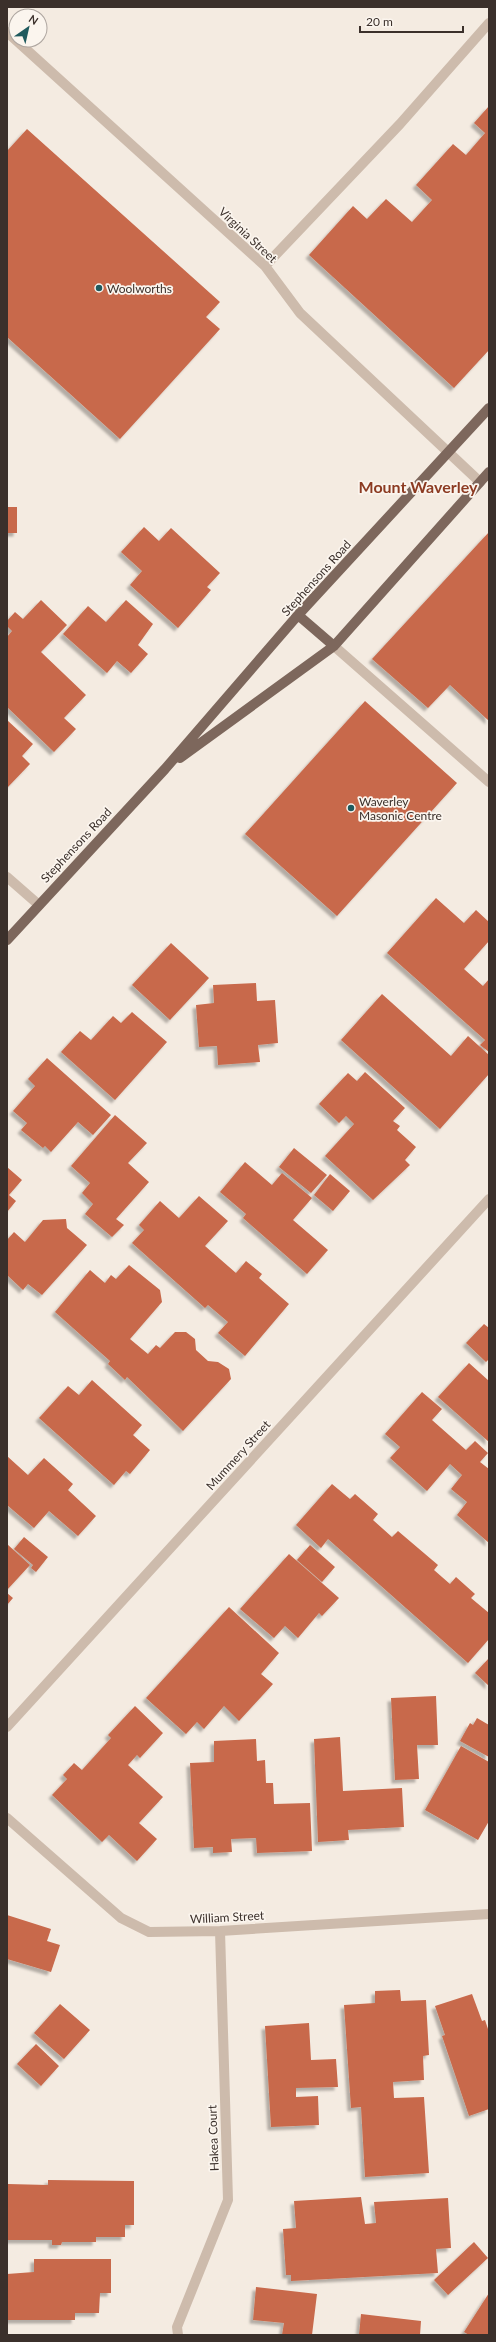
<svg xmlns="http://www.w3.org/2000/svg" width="496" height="2342" font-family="Lato,sans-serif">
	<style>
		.building { fill: #c8694b; filter: url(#shadow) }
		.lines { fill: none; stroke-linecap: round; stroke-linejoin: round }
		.minor { stroke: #cdbbac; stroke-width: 10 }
		.major { stroke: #7d675c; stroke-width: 10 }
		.poi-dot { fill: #1f5a5e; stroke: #fbf5ee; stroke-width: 1.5 }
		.labels { text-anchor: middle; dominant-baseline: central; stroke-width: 3.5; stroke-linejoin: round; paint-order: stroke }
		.street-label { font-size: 12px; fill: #3b302b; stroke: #fbf5ee }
		.poi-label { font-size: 12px; fill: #3b302b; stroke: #fbf5ee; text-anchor: start }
		.district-label { font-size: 16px; font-weight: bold; fill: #8c3b22; stroke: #fbf5ee }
	</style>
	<defs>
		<filter id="shadow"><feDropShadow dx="-3.5" dy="3.5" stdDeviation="1" flood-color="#0004"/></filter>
	</defs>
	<rect width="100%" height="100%" fill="#f4ebe1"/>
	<path class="building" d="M489,106V350L454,388L309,255L353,206L367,219L386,199L412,222L432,200L416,185L453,144L466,155L485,133L474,123Z
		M27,129L220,302L206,317L220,329L120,439L7,337V151Z
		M7,507H17V533H7Z
		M144,527L159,541L171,528L220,573L207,587L211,590L178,628L130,585L142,571L121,552Z
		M489,532V721L450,685L428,708L372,659Z
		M41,600L67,625L41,652L86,695L64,718L76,729L54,752L7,707V637L12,631L7,626V621L15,612L23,619Z
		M126,600L153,624L138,645L148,654L131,673L117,661L107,673L63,634L88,606L106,622Z
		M365,701L457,783L337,916L245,834Z
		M7,720L33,744L22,756L30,764L7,788Z
		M436,898L464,923L476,910L489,922V941L464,969L483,986L489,979V1052L480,1045L485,1040L387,953Z
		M171,943L209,978L170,1020L132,985Z
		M256,983L257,1001L275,1000L278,1043L258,1045L260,1062L218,1065L217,1046L199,1047L196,1005L214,1003L213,985Z
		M382,994L451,1056L468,1036L489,1055V1074L440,1129L341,1040Z
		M132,1012L167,1042L115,1100L61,1052L80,1031L91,1040L113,1016L121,1023Z
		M47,1058L111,1115L93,1135L78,1122L51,1152L45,1146L43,1148L21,1130L27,1123L13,1111L35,1086L28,1079Z
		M365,1072L405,1108L393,1121L400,1126L397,1130L416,1147L405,1160L410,1165L373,1200L325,1156L354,1124L346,1116L339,1123L319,1104L348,1073L357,1081Z
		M115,1115L147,1143L128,1163L149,1182L116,1219L124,1225L112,1237L85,1214L93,1204L82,1193L90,1183L71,1166Z
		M294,1148L327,1175L311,1193L279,1167Z
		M245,1162L272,1185L282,1173L312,1198L293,1220L328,1250L307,1274L243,1218L246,1214L220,1192Z
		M7,1167L22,1180L9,1195L16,1201L7,1212Z
		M330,1174L350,1191L333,1211L314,1195Z
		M199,1196L228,1221L205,1246L236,1273L246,1261L262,1274L259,1278L289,1304L245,1356L218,1333L228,1322L208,1305L205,1308L132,1243L144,1230L139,1225L160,1201L179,1218Z
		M66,1219L67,1228L87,1245L42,1295L28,1284L23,1290L7,1275V1240L14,1232L25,1242L43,1220Z
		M129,1265L160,1290L162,1302L130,1339L148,1354L156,1345L160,1348L175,1332H186L195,1339L196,1350L208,1361L218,1362L229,1369L231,1379L183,1431L127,1377L125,1380L108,1364L110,1361L55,1312L90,1270L105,1283L111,1275L116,1279Z
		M484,1324L489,1328V1359L486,1362L466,1343Z
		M469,1363L489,1381V1442L438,1397Z
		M92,1380L142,1425L133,1435L150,1450L130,1474L126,1471L114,1485L39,1418L68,1386L79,1395Z
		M422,1392L442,1409L432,1420L466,1450L475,1441L488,1453L480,1462L489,1469V1543L457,1515L467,1502L451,1489L462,1475L450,1464L427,1491L390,1458L400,1447L385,1434Z
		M7,1456L28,1475L44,1458L73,1484L68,1490L96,1516L78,1536L49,1511L34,1528L7,1505Z
		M332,1484L350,1499L355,1494L378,1514L373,1520L392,1537L398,1531L438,1565L434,1570L450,1584L456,1577L475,1594L471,1598L489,1613V1639L468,1663L328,1539L321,1548L296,1525Z
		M24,1537L48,1557L36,1572L31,1568L33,1565L14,1549Z
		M7,1544L30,1565L7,1590Z
		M310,1545L335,1567L322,1582L297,1560Z
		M289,1554L339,1598L322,1616L319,1613L298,1638L285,1626L274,1638L240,1609Z
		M7,1593L13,1598L7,1605Z
		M229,1607L279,1653L261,1674L273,1684L239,1721L224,1706L204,1729L197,1722L186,1734L146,1698Z
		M489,1658V1686L475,1673Z
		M436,1696L438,1745H417L419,1779L395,1780L391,1698Z
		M135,1706L163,1733L140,1758L137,1755L128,1765L163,1797L139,1823L157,1839L137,1861L109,1835L102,1842L52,1795L67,1779L63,1775L74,1763L82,1770L111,1738L108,1735Z
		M477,1718L489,1725V1757L460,1741L470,1723L473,1725Z
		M340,1737L343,1791L402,1788L404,1827L348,1830L349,1840L318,1842L314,1739Z
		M256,1739L257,1761L265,1760L266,1783H273L274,1804L310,1803L312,1851L257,1853L256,1838L231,1839L232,1852L213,1853V1847L194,1848L190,1763L214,1762V1741Z
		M461,1746L489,1762V1821L478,1840L425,1810Z
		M7,1915L51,1929L47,1941L60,1945L51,1972L7,1959Z
		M400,1990L401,2001L426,2000L429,2055L423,2056L424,2080L393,2082L394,2098L424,2097L429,2173L365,2177L361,2107L351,2108L344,2005L375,2003V1991Z
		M472,1994L482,2021L485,2020L489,2032V2109L469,2116L442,2036L445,2035L435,2006Z
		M60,2004L90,2030L64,2059L34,2033Z
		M309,2023L311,2060L336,2059L338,2087L296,2088V2097L318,2096L319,2125L271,2127L265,2026Z
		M36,2044L59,2066L41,2086L17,2064Z
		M48,2180L134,2181V2225H125V2237H96V2242H62L61,2245H52V2240H7L8,2184L48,2185Z
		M361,2197L365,2224L376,2223L374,2202L448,2198L451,2248L436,2249L438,2273L291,2281V2275H286L283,2229L296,2228L294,2201Z
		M474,2242L488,2258L448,2295L434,2280Z
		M34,2259H111V2293H100L99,2313H75V2320H7V2274L34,2272Z
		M256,2287L317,2294L312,2335H282L284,2323L253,2320Z
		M489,2293V2335H469L464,2332Z
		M361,2314L421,2321L420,2335H359Z"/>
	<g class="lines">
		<path class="minor" d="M7,32L265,266L300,313L480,482
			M265,266L400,124L489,23
			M334,646L489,782
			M7,877L39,905
			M7,1727L489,1199
			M7,1818L121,1918L149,1932L220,1931L489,1914
			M178,2335L177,2327L228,2200L220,1931"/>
		<path class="major" d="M298,615L334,646
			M180,758L334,646L489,472
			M7,940L165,769L298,615L489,408"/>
	</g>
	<g class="poi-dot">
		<circle cx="99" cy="288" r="4"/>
		<circle cx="351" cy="808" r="4"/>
	</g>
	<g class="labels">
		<g class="street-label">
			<text transform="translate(248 235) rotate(43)">Virginia Street</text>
			<text transform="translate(316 578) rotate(-48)">Stephensons Road</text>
			<text transform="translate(76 845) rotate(-47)">Stephensons Road</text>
			<text transform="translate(238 1455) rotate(-48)">Mummery Street</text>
			<text transform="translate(227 1917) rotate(-3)">William Street</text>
			<text transform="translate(213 2138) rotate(-92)">Hakea Court</text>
		</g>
		<g class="poi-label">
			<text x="107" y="288">Woolworths</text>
			<text x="359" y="801">Waverley<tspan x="359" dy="14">Masonic Centre</tspan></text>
		</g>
		<g class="district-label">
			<text x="418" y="486">Mount Waverley</text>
		</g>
	</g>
	<rect width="496" height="2342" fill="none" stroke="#3b302b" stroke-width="16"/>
	<g transform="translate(28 28) rotate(34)"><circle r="19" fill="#fbf5ee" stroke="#aea6a0"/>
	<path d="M0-3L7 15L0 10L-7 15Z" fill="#1f5a5e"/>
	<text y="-6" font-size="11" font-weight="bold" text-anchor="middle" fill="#3b302b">N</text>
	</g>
	<path d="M360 26v6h103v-6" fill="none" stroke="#3b302b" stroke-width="2"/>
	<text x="366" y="26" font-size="12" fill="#3b302b" stroke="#fbf5ee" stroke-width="3" paint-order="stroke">20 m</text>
</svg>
